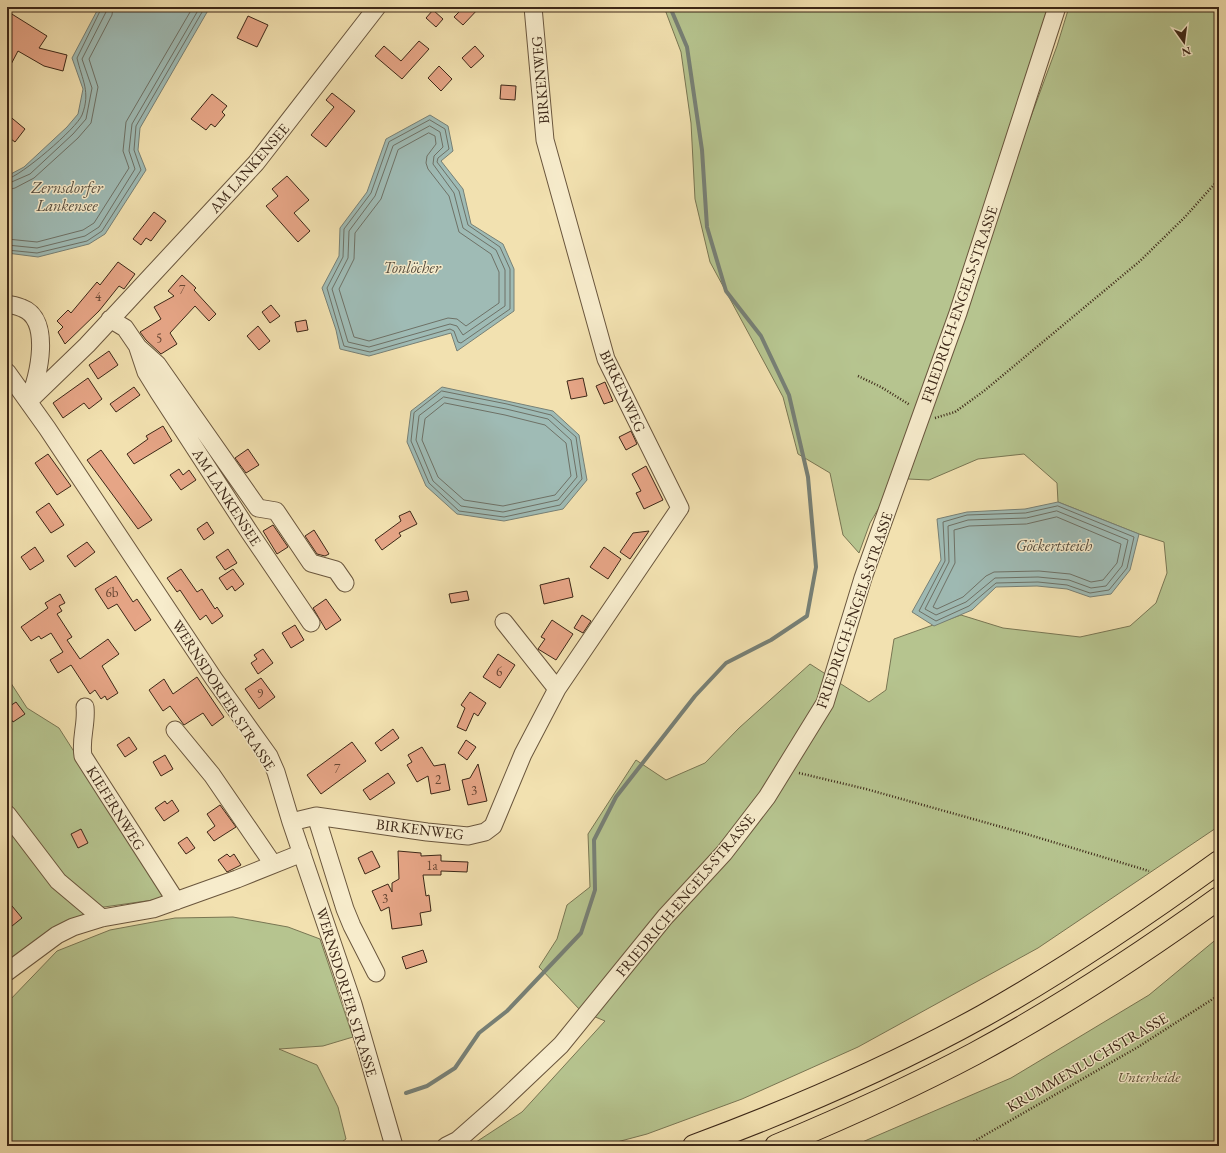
<svg xmlns="http://www.w3.org/2000/svg" width="1226" height="1153" font-family="'EB Garamond',serif">
	<style>
		.green { fill: #b6c48f; stroke: #797653 }
		.water { fill: #9fbbb5; stroke: #778076 }
		.lines { fill: none; stroke-linecap: round; stroke-linejoin: round }
		.shore { stroke: #6e7166; stroke-width: 1 }
		.stream { stroke: #778076; stroke-width: 4 }
		.building { fill: #e6a586; stroke: #3c2717 }
		.minor-casing { stroke: #6a563d; stroke-width: 19 }
		.highway-casing { stroke: #3c2717; stroke-width: 24 }
		.path { stroke: #3c2717; stroke-width: 2.5; stroke-dasharray: 1 2; stroke-linecap: butt }
		.minor { stroke: #f7eccc; stroke-width: 17 }
		.highway { stroke: #f2e1b0; stroke-width: 22 }
		.labels { text-anchor: middle; dominant-baseline: central; stroke-width: 3; stroke-linejoin: round; paint-order: stroke }
		.number-label { font-size: 13px; fill: #664633 }
		.street-label { font-size: 15px; fill: #3c2717; stroke: #f7eccc }
		.park-label { font-size: 15px; font-style: italic; fill: #5a4e35; stroke: #f7eccc }
		.water-label { font-size: 16px; font-style: italic; fill: #554c3e; stroke: #f7eccc }
	</style>
	<rect width="100%" height="100%" fill="#f2e1b0"/>
	<filter id="stains"><feTurbulence type="fractalNoise" baseFrequency=".005" numOctaves="4"/><feColorMatrix values="0 0 0 0 .2 0 0 0 0 .09 0 0 0 0 .02 0 0 0 .5 -.17"/></filter>
	<radialGradient id="worn" r=".72"><stop offset=".6" stop-color="#630" stop-opacity="0"/><stop offset="1" stop-color="#630" stop-opacity=".3"/></radialGradient>
	<path class="green" d="M664,7H1056L897,477L870,523L859,553L843,535L830,473L798,454L783,397L710,262L695,199L691,123L681,52Z
		M1069,7H1219V826L1038,948L858,1047L742,1099L647,1134L602,1146H470L522,1112L605,1021L581,1011L539,967L557,939L567,905L590,887L588,834L636,760L666,780L705,763L739,728L810,664L869,702L886,690L894,639L961,615L1003,628L1080,637L1130,626L1156,603L1167,573L1164,542L1139,534L1058,502L1057,483L1024,454L978,459L929,480L908,479L938,369L1057,46Z
		M7,677L27,708L59,728L167,898L97,908L7,964Z
		M233,917L288,927L320,939L353,1037L323,1046L279,1049L317,1065L338,1107L346,1139L336,1146H7V1003L57,951L110,930L175,918Z
		M1219,937V1146H853L1011,1078L1149,995Z"/>
	<path class="water" d="M99,7H210L140,128L138,150L146,170L105,234L89,244L38,257L7,253V176L24,167L67,127L78,114L83,89L72,58Z
		M430,115L448,126L453,151L441,161L463,189L471,224L503,244L514,269V311L457,351L451,333L369,356L340,349L336,330L322,288L339,256L340,228L367,192L386,139Z
		M442,387L553,411L579,435L587,480L563,509L504,521L457,514L426,486L407,442L411,411Z
		M1058,502L1139,534L1130,570L1111,594L1090,597L1067,589L1037,586L996,587L972,610L934,626L912,612L941,560L937,519L967,512L1025,509Z"/>
	<g class="lines">
		<path class="shore" d="M430,120L445,129L449,149L438,158L437,162L459,191L468,225L500,247L510,269V309L461,343L458,342L454,331L450,329L370,352L344,346L327,288L343,257L344,229L371,193L389,142Z
			M430,126L440,132L443,147L434,156L433,164L454,193L463,228L496,250L505,270V306L463,335L457,326L450,324L369,347L348,342L332,289L348,258L349,231L375,196L393,146Z
			M429,133L435,136L436,144L427,156L426,163L428,169L449,196L459,232L491,254L499,272V303L466,326L457,319L448,318L369,341L354,337L339,289L354,259L355,233L381,199L398,150Z
			M7,179C20,177 77,128 82,115C91,92 82,80 77,58L102,7
			M7,184L30,174L73,134L86,119L92,88L82,59L106,12L107,7
			M7,190L15,188L34,178L78,138L91,123L98,87L89,59L112,15L113,7
			M7,239L37,242L83,230L94,223L129,168L123,151L126,122L193,7
			M7,245L37,248L85,236L99,227L135,169L129,151L132,124L200,7
			M7,250L37,253L87,241L102,231L141,170L134,150L136,126L205,7
			M442,391L507,404L551,415L576,437L582,479L560,505L504,517L459,511L429,483L411,441L414,413Z
			M444,397L506,409L548,419L571,440L577,477L558,500L503,512L461,506L433,481L416,440L419,416Z
			M445,403L505,415L545,425L566,443L571,476L555,495L503,506L464,500L438,477L422,440L425,419Z
			M1058,506L1134,537L1127,568L1109,590L1090,593L1067,585L1038,582L996,583L969,606L936,621L919,611L945,561L943,522L967,515L1025,513Z
			M1057,511L1128,540L1122,566L1106,586L1091,588L1069,580L1038,577L995,578L966,602L936,615L925,609L949,562L948,526L968,520L1026,518Z
			M1057,517L1121,544L1117,563L1103,580L1091,582L1070,574L1039,571L994,572L986,576L963,597L937,609L933,607L955,563L954,530L969,526L1026,524Z"/>
		<path class="stream" d="M406,1093L427,1086L455,1068L479,1033L507,1011L581,933L595,890L594,840L616,797L695,696L726,663L771,640L807,616L816,567L808,477L789,395L761,336L726,291L707,227L702,150L687,47L670,7"/>
	</g>
	<path class="building" d="M464,7H480L463,25L454,17Z
		M433,10L443,19L436,27L426,18Z
		M7,11L47,36L39,48L67,55L63,71L44,66L18,51L7,72Z
		M248,16L268,25L257,47L237,38Z
		M419,41L429,49L402,79L375,56L384,46L401,61Z
		M475,46L484,56L471,68L462,58Z
		M439,66L452,79L441,91L428,78Z
		M501,85L516,86L515,100L500,99Z
		M332,93L355,111L326,147L311,135L334,107L326,100Z
		M212,94L227,106L222,112L225,115L215,127L211,124L206,130L191,119Z
		M7,114L25,129L15,142L7,136Z
		M287,176L309,200L294,213L310,231L298,242L266,206L278,196L272,189Z
		M154,212L166,221L151,241L146,238L141,245L133,239Z
		M118,262L135,274L124,289L119,286L99,311L65,344L58,332L63,327L57,321L68,310L71,313L97,282L100,285Z
		M182,275L196,288L194,290L216,314L209,321L195,306L170,333L177,344L161,354L146,340L140,332L161,319L154,307L174,296L168,291Z
		M271,305L280,316L270,323L262,312Z
		M306,320L308,330L297,332L295,322Z
		M258,326L270,341L259,350L247,336Z
		M109,351L118,365L98,379L89,365Z
		M88,378L102,399L89,409L84,403L63,418L53,403Z
		M583,378L587,396L571,399L567,381Z
		M605,382L613,401L604,404L596,386Z
		M134,387L140,395L116,412L110,404Z
		M163,426L172,441L134,464L127,454L148,439L146,436Z
		M631,431L637,444L626,450L619,437Z
		M248,449L259,465L246,473L235,458Z
		M101,450L152,520L138,529L87,460Z
		M48,454L71,486L57,495L35,463Z
		M646,466L663,500L644,509L636,493L641,491L632,474Z
		M179,469L183,475L189,470L196,480L181,490L170,475Z
		M49,503L64,525L51,533L36,512Z
		M410,511L417,524L399,533L401,536L382,550L375,540L401,521L399,516Z
		M207,522L214,533L204,540L197,529Z
		M273,525L288,547L277,554L263,531Z
		M314,530L329,554L325,556L317,554L305,536Z
		M649,531L630,559L620,552L633,533Z
		M87,542L95,552L75,567L67,556Z
		M35,547L44,561L30,570L21,557Z
		M604,547L621,559L608,579L590,567Z
		M228,549L237,563L225,570L216,557Z
		M181,569L197,592L202,589L215,609L217,607L223,616L212,624L206,615L200,620L180,590L177,592L167,578Z
		M233,569L244,584L235,591L232,586L227,590L219,578Z
		M116,576L133,602L137,599L151,620L135,631L117,604L108,609L95,589Z
		M569,578L573,597L544,604L540,585Z
		M467,591L469,600L451,603L449,594Z
		M60,594L65,603L59,606L62,611L57,614L72,637L67,640L80,659L108,639L119,654L102,666L118,693L107,700L105,696L101,699L95,690L90,694L71,665L58,673L50,660L63,652L51,633L41,639L39,636L31,641L21,627L48,608L45,603Z
		M326,599L341,620L326,630L313,608Z
		M582,615L591,621L583,633L574,628Z
		M552,620L573,634L556,660L538,649L545,639L541,637Z
		M295,625L304,640L291,648L282,633Z
		M263,649L273,663L258,674L251,663L257,659L254,655Z
		M498,654L515,665L500,688L483,677Z
		M197,677L224,717L212,726L203,713L184,725L170,706L163,711L149,690L164,679L173,694Z
		M261,678L275,697L259,709L245,689Z
		M470,692L486,703L478,716L474,713L466,731L457,727L465,708L461,705Z
		M16,702L25,714L13,722L7,713V708Z
		M393,729L399,738L381,751L375,743Z
		M129,737L137,749L125,757L117,745Z
		M466,740L476,747L467,760L458,753Z
		M352,742L366,761L321,794L307,775Z
		M422,747L434,766L445,764L450,790L431,794L428,776L417,782L407,765L412,762L408,755Z
		M165,755L173,769L161,776L153,762Z
		M478,764L487,801L468,805L462,780L470,778Z
		M388,773L395,783L370,800L363,790Z
		M172,800L179,811L164,821L155,808L165,801L167,804Z
		M220,805L236,827L214,841L207,832L215,826L207,814Z
		M81,829L88,843L78,848L71,834Z
		M187,837L195,848L186,854L178,843Z
		M372,851L380,867L365,874L358,858Z
		M398,851L421,853V856L441,855V861L468,862L467,872L441,871V875H423L426,896L429,895L431,911L420,913L422,925L392,929L389,907L381,911L372,891L388,884L392,892V883L399,879Z
		M227,854L230,857L234,854L241,865L227,872L218,860Z
		M7,900L22,918L12,926L7,920Z
		M423,950L427,962L406,969L402,957Z"/>
	<g class="lines">
		<g class="minor-casing">
			<path id="minor" d="M7,305C12,304 17,306 22,308C52,319 39,377 29,399
				M110,319L125,328L138,347L157,364L258,508L276,511L311,563L336,570L345,583
				M138,348L146,372L159,393L250,533L311,623
				M7,372L47,428L214,679L269,756L276,772L291,822L353,1004L394,1146
				M29,401L87,345L256,163L377,7
				M504,622L557,689
				M85,707C87,724 80,739 83,756L176,901
				M175,730L212,775L273,864
				M7,814L58,881L102,918
				M316,816L345,909L352,926L376,973
				M291,822L316,816L427,832L468,836L485,832L493,826L523,754L557,689L680,508L606,359L545,140L533,7
				M7,972L57,935L73,927L102,918L153,909L237,879L302,853
				M446,1146L458,1140L500,1103L561,1045L665,917L724,853L767,797L825,703L863,578L958,313L1057,7"/>
		</g>
		<g class="highway-casing">
			<path id="highway" d="M694,1146C794,1109 891,1067 983,1016C1065,970 1143,917 1219,862
				M776,1146C843,1118 910,1088 974,1054C1059,1008 1140,955 1219,898"/>
		</g>
		<path class="path" d="M858,376L881,387L910,405
			M935,418L955,412L984,391L1140,261L1185,217L1219,179
			M799,773L866,789L1023,833L1149,871
			M966,1146L1138,1047L1219,995"/>
		<use href="#minor" class="minor"/>
		<use href="#highway" class="highway"/>
	</g>
	<g class="labels">
		<g class="number-label">
			<text x="182" y="289">7</text>
			<text x="98" y="296">4</text>
			<text x="159" y="338">5</text>
			<text x="112" y="592">6b</text>
			<text x="499" y="671">6</text>
			<text x="260" y="693">9</text>
			<text x="337" y="768">7</text>
			<text x="438" y="779">2</text>
			<text x="474" y="790">3</text>
			<text x="432" y="865">1a</text>
			<text x="385" y="898">3</text>
		</g>
		<g class="street-label">
			<text transform="translate(540 80) rotate(-95)">BIRKENWEG</text>
			<text transform="translate(249 168) rotate(-49)">AM LANKENSEE</text>
			<text transform="translate(959 304) rotate(-71)">FRIEDRICH-ENGELS-STRASSE</text>
			<text transform="translate(623 391) rotate(65)">BIRKENWEG</text>
			<text transform="translate(227 497) rotate(57)">AM LANKENSEE</text>
			<text transform="translate(854 610) rotate(-71)">FRIEDRICH-ENGELS-STRASSE</text>
			<text transform="translate(224 695) rotate(57)">WERNSDORFER STRASSE</text>
			<text transform="translate(116 808) rotate(58)">KIEFERNWEG</text>
			<text transform="translate(420 829) rotate(7)">BIRKENWEG</text>
			<text transform="translate(685 895) rotate(-50)">FRIEDRICH-ENGELS-STRASSE</text>
			<text transform="translate(347 992) rotate(73)">WERNSDORFER STRASSE</text>
			<text transform="translate(1087 1062) rotate(-30)">KRUMMENLUCHSTRASSE</text>
		</g>
		<g class="park-label">
			<text x="1149" y="1076">Unterheide</text>
		</g>
		<g class="water-label">
			<text x="67" y="187">Zernsdorfer<tspan x="67" dy="18">Lankensee</tspan></text>
			<text x="412" y="267">Tonlöcher</text>
			<text x="1054" y="545">Göckertsteich</text>
		</g>
	</g>
	<rect width="1226" height="1153" fill="none" stroke="#f2e1b0" stroke-width="24"/>
	<rect x="8" y="8" width="1210" height="1137" fill="none" stroke="#3c2717" stroke-width="2"/>
	<rect x="12" y="12" width="1202" height="1129" fill="none" stroke="#3c2717"/>
	<g transform="translate(1184 42) rotate(166)" stroke="#f7eccc" stroke-width="3" paint-order="stroke">
	<path d="M0-3L7 15L0 10L-7 15Z" fill="#3c2717"/>
	<text y="-6" font-size="11" font-weight="bold" text-anchor="middle" fill="#3c2717">N</text>
	</g>
	<rect width="100%" height="100%" filter="url(#stains)"/>
	<rect width="100%" height="100%" fill="url(#worn)"/>
</svg>
